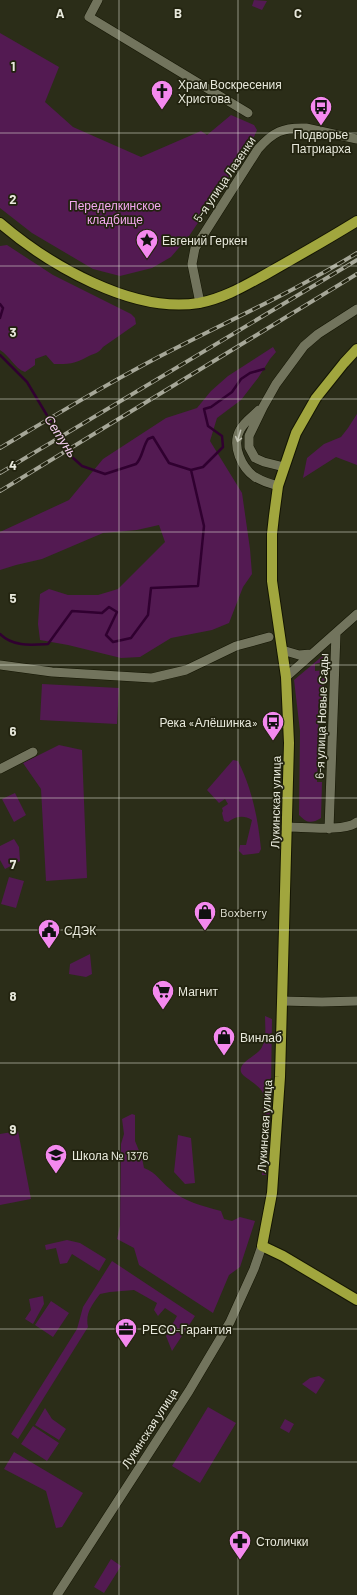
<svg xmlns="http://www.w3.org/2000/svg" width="357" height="1595" font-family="Barlow,sans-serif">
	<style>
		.green { fill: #531a52 }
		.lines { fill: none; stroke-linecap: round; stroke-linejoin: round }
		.stream { stroke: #300030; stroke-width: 2.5 }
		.minor-casing { stroke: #141503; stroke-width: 10 }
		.major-casing { stroke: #141503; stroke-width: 12 }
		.minor { stroke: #72745d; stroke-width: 9 }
		.major { stroke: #a1a63e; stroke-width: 10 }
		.rail-casing { stroke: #a6a798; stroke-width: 4 }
		.rail { stroke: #22230f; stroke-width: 2.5; stroke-dasharray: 8; stroke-linecap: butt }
		.oneway { stroke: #bfc0b0 }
		.grid { fill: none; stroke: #e8e9dc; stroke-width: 1; stroke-opacity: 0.55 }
		.labels { text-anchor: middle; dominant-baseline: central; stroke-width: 3.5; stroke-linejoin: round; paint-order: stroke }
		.poi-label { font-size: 12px; fill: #e8e9dc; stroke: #22230f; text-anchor: start }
		.street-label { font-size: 12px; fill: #e8e9dc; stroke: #22230f }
		.park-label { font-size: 12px; fill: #f5a9f1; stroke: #22230f }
		.water-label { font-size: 13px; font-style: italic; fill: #f6cff2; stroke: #22230f }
		.grid-label { font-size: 13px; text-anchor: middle; font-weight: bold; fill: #e8e9dc; stroke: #22230f; stroke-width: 3.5; stroke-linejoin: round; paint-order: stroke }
	</style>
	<rect width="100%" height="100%" fill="#2b2d18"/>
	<path class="green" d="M254,0L267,1L262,10L252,6Z
		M0,33L59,67L45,102L73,127L141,157L201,131L207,135L231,115L254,125L257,130L250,146L189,236L171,257L152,268L120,276L93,269L32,233L0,208Z
		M7,245L53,275L131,314L135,318L136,324L103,347C98,354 94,353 87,357C75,364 68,364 54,364L46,355L35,359V365L25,372C14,368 10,356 0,350V246Z
		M273,347L276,352L270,359L258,378L241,400L217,418L210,441L242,493L250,549L252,574L243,587L229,623L212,630L171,638L140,657L121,658L68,645L40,640L38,624L40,594L49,589L68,595H98L118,589L165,542L159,525L137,530L103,533L42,559L16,565L0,570V532L69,500L103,459L166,418L197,408L211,391L228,376Z
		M357,414V465L336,457L303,478L307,458L324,444L341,437L348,428Z
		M325,654L327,661L315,664V671L326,670L324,700L319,701L317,782H322L321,818C311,824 307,823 299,815L300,731L294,680Z
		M42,684L119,688L117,724L40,720Z
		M59,745L82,750L87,878L46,881L41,789L23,763Z
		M233,760L238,761C252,789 258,818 261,849L259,853L243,855L239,851L240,845H246L252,820C244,815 236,816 228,822L224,821L222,813L223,811L222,808L228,804L225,799L219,803L207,790Z
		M15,793L26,815L14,822L2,799Z
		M14,839L19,847L20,861L5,869L0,860V846Z
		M9,877L24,881L16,908L1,904Z
		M90,954L92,974L86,977L69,974L70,964Z
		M265,1016L272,1019L271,1088L266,1175H262L263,1093C258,1083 243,1078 241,1072C238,1061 258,1056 262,1047C267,1038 265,1026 265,1016Z
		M132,1114L135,1115V1141L142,1158L144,1168C157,1173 160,1181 170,1189C184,1202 203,1206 221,1211L224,1219L232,1221L240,1217L255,1221L240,1267L229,1275L213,1313L139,1265L134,1248L117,1239L120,1226L121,1144L124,1134L122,1119Z
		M18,1131L31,1199L0,1205V1134Z
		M178,1135L191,1138L195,1183L185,1184L174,1172Z
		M67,1240L80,1243L106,1259L99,1271L72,1254L67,1263L60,1264L56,1248L46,1250L45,1245Z
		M112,1261L195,1316L172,1351L166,1336L177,1316L165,1308L158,1316L154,1310L157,1303L134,1290L110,1292L100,1294C92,1305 85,1313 88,1327L18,1439L11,1434L77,1329L83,1307Z
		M43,1296L44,1304L33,1324L25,1319L31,1310L29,1299Z
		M51,1301L69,1313L53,1337L35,1325Z
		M319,1376L325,1380L316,1394L302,1384L310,1378Z
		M208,1407L236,1423L200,1483L172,1466Z
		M45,1408L52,1419L66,1429L59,1440L35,1425Z
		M285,1419L294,1424L289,1433L280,1428Z
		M33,1426L59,1443L47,1461L21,1444Z
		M14,1452L83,1493L62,1527L56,1528L46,1491L4,1469Z
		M111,1559L121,1566L104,1593L94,1587Z"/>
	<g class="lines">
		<path class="stream" d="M0,304L3,308L0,318
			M0,355L27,382L72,457L82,466L105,474L136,464C142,459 143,446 148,439L153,437L169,463L191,470L203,467L223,447L222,436L208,426L204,409L211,407L232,392L241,379L250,373L264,369
			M0,634C13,647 31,645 48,644L72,611L102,613L109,607L117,612L106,635L113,642L131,638L148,615L151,588L198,586L204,526L191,470"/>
		<g class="minor-casing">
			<path id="minor" d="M98,0L89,17L248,113
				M200,303L192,264L195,248L258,149C273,132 283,127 306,128L357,139
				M259,410C253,416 244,422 240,430C231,446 242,468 255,477C262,481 270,484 278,486
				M284,467L264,462L255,458L249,447V436L263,407L276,384L304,346L318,334L357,309
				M282,650L299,655L311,654
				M0,665L52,672L152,678L186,670L236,646L269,637
				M286,677L357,614
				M0,769L33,752
				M288,827C304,827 345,832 357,822
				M329,829L336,633
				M282,1001L322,1002L357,1001
				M57,1595L189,1391L230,1322L254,1269L262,1246"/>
		</g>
		<g class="major-casing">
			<path id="major" d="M0,223C49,265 133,314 199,303C225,298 246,285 268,273C298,256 328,239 357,221
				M357,349L344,363L316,398L296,433L278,486L274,516L272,534V581L286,677L289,743L280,1077L272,1193L262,1246L283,1256L357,1300"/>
		</g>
		<use href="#minor" class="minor"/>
		<use href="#major" class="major"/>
		<g class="rail-casing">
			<path id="rail" d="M0,448C59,413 118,377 180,346C239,316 300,288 357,253
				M0,473L357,260
				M0,491L357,274"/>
		</g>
		<use href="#rail" class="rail"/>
	</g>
	<defs><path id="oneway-shaft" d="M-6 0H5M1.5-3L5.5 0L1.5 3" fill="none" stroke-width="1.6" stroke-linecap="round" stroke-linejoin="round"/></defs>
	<use class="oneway" href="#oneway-shaft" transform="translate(239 436) rotate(106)"/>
	<path class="grid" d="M119,0V1595M238,0V1595M0,133H357M0,266H357M0,399H357M0,532H357M0,665H357M0,798H357M0,930H357M0,1063H357M0,1196H357M0,1329H357M0,1462H357"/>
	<defs>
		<g id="church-pin" transform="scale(1.15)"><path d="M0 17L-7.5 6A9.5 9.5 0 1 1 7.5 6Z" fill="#f489ef" stroke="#22230f"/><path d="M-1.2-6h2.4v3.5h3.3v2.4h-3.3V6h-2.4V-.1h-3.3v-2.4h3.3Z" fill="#111"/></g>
		<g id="bus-pin" transform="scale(1.15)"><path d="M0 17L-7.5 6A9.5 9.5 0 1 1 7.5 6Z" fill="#f489ef" stroke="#22230f"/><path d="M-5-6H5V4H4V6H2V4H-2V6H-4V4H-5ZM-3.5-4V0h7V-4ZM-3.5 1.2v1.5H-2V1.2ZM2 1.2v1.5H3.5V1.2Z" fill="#111"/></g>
		<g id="sight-pin" transform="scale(1.15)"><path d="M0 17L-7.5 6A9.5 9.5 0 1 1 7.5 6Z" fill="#f489ef" stroke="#22230f"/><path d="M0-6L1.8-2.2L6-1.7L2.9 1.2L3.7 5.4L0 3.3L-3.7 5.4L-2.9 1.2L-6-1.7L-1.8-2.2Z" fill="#111"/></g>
		<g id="shop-pin" transform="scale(1.15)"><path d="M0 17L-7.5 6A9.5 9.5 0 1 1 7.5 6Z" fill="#f489ef" stroke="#22230f"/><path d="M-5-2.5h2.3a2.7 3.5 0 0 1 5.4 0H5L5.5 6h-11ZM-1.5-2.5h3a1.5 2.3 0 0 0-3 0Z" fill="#111"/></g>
		<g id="civic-pin" transform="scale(1.15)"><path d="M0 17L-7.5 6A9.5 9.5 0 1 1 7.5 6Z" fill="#f489ef" stroke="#22230f"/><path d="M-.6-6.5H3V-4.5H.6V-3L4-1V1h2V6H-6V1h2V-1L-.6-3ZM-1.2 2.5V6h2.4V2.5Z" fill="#111"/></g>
		<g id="supermarket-pin" transform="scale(1.15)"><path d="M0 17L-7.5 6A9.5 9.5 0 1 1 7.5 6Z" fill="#f489ef" stroke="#22230f"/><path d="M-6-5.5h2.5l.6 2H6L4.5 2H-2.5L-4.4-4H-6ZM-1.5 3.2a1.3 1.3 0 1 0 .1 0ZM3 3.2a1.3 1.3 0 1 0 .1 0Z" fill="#111"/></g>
		<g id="school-pin" transform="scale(1.15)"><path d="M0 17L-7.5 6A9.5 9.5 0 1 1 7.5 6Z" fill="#f489ef" stroke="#22230f"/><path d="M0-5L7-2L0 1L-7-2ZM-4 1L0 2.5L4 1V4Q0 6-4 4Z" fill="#111"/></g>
		<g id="office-pin" transform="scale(1.15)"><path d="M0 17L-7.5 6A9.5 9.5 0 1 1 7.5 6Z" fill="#f489ef" stroke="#22230f"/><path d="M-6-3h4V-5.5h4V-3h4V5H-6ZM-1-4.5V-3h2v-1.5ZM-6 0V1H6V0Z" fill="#111"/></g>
		<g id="pharmacy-pin" transform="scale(1.15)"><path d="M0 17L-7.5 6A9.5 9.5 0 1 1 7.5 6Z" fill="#f489ef" stroke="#22230f"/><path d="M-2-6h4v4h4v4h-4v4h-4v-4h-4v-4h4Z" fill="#111"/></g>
	</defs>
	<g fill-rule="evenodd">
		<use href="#church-pin" x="162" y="91"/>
		<use href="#bus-pin" x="321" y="107"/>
		<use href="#sight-pin" x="147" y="240"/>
		<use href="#bus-pin" x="273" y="722"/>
		<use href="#shop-pin" x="205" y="912"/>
		<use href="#civic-pin" x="49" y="930"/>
		<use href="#supermarket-pin" x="163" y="991"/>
		<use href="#shop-pin" x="224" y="1037"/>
		<use href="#school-pin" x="56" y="1155"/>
		<use href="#office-pin" x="126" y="1329"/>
		<use href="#pharmacy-pin" x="240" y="1541"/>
	</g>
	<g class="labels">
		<g class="poi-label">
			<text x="178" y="84">Храм Воскресения<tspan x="178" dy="14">Христова</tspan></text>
			<text x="321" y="134" text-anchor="middle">Подворье<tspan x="321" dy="14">Патриарха</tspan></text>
			<text x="162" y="240">Евгений Геркен</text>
			<text x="258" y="722" text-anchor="end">Река «Алёшинка»</text>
			<text x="220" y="912">Boxberry</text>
			<text x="64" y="930">СДЭК</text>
			<text x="178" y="991">Магнит</text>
			<text x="240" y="1037">Винлаб</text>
			<text x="72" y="1155">Школа № 1376</text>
			<text x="142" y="1329">РЕСО-Гарантия</text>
			<text x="256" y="1541">Столички</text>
		</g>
		<g class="street-label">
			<text transform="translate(224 179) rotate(-56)">5-я улица Лазенки</text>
			<text transform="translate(321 716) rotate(-88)">6-я улица Новые Сады</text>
			<text transform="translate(275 802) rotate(-89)">Лукинская улица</text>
			<text transform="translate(264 1126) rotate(-86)">Лукинская улица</text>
			<text transform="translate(149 1428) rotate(-57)">Лукинская улица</text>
		</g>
		<g class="park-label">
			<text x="115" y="205">Переделкинское<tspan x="115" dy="14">кладбище</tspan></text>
		</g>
		<g class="water-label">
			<text transform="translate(61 436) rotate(57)">Сетунь</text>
		</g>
	</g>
	<g class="grid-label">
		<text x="60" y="18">A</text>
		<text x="178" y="18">B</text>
		<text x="298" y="18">C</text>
		<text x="13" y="71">1</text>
		<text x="13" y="204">2</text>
		<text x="13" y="337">3</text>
		<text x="13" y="470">4</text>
		<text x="13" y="603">5</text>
		<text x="13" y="736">6</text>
		<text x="13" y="869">7</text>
		<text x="13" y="1001">8</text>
		<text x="13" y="1134">9</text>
	</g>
</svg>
